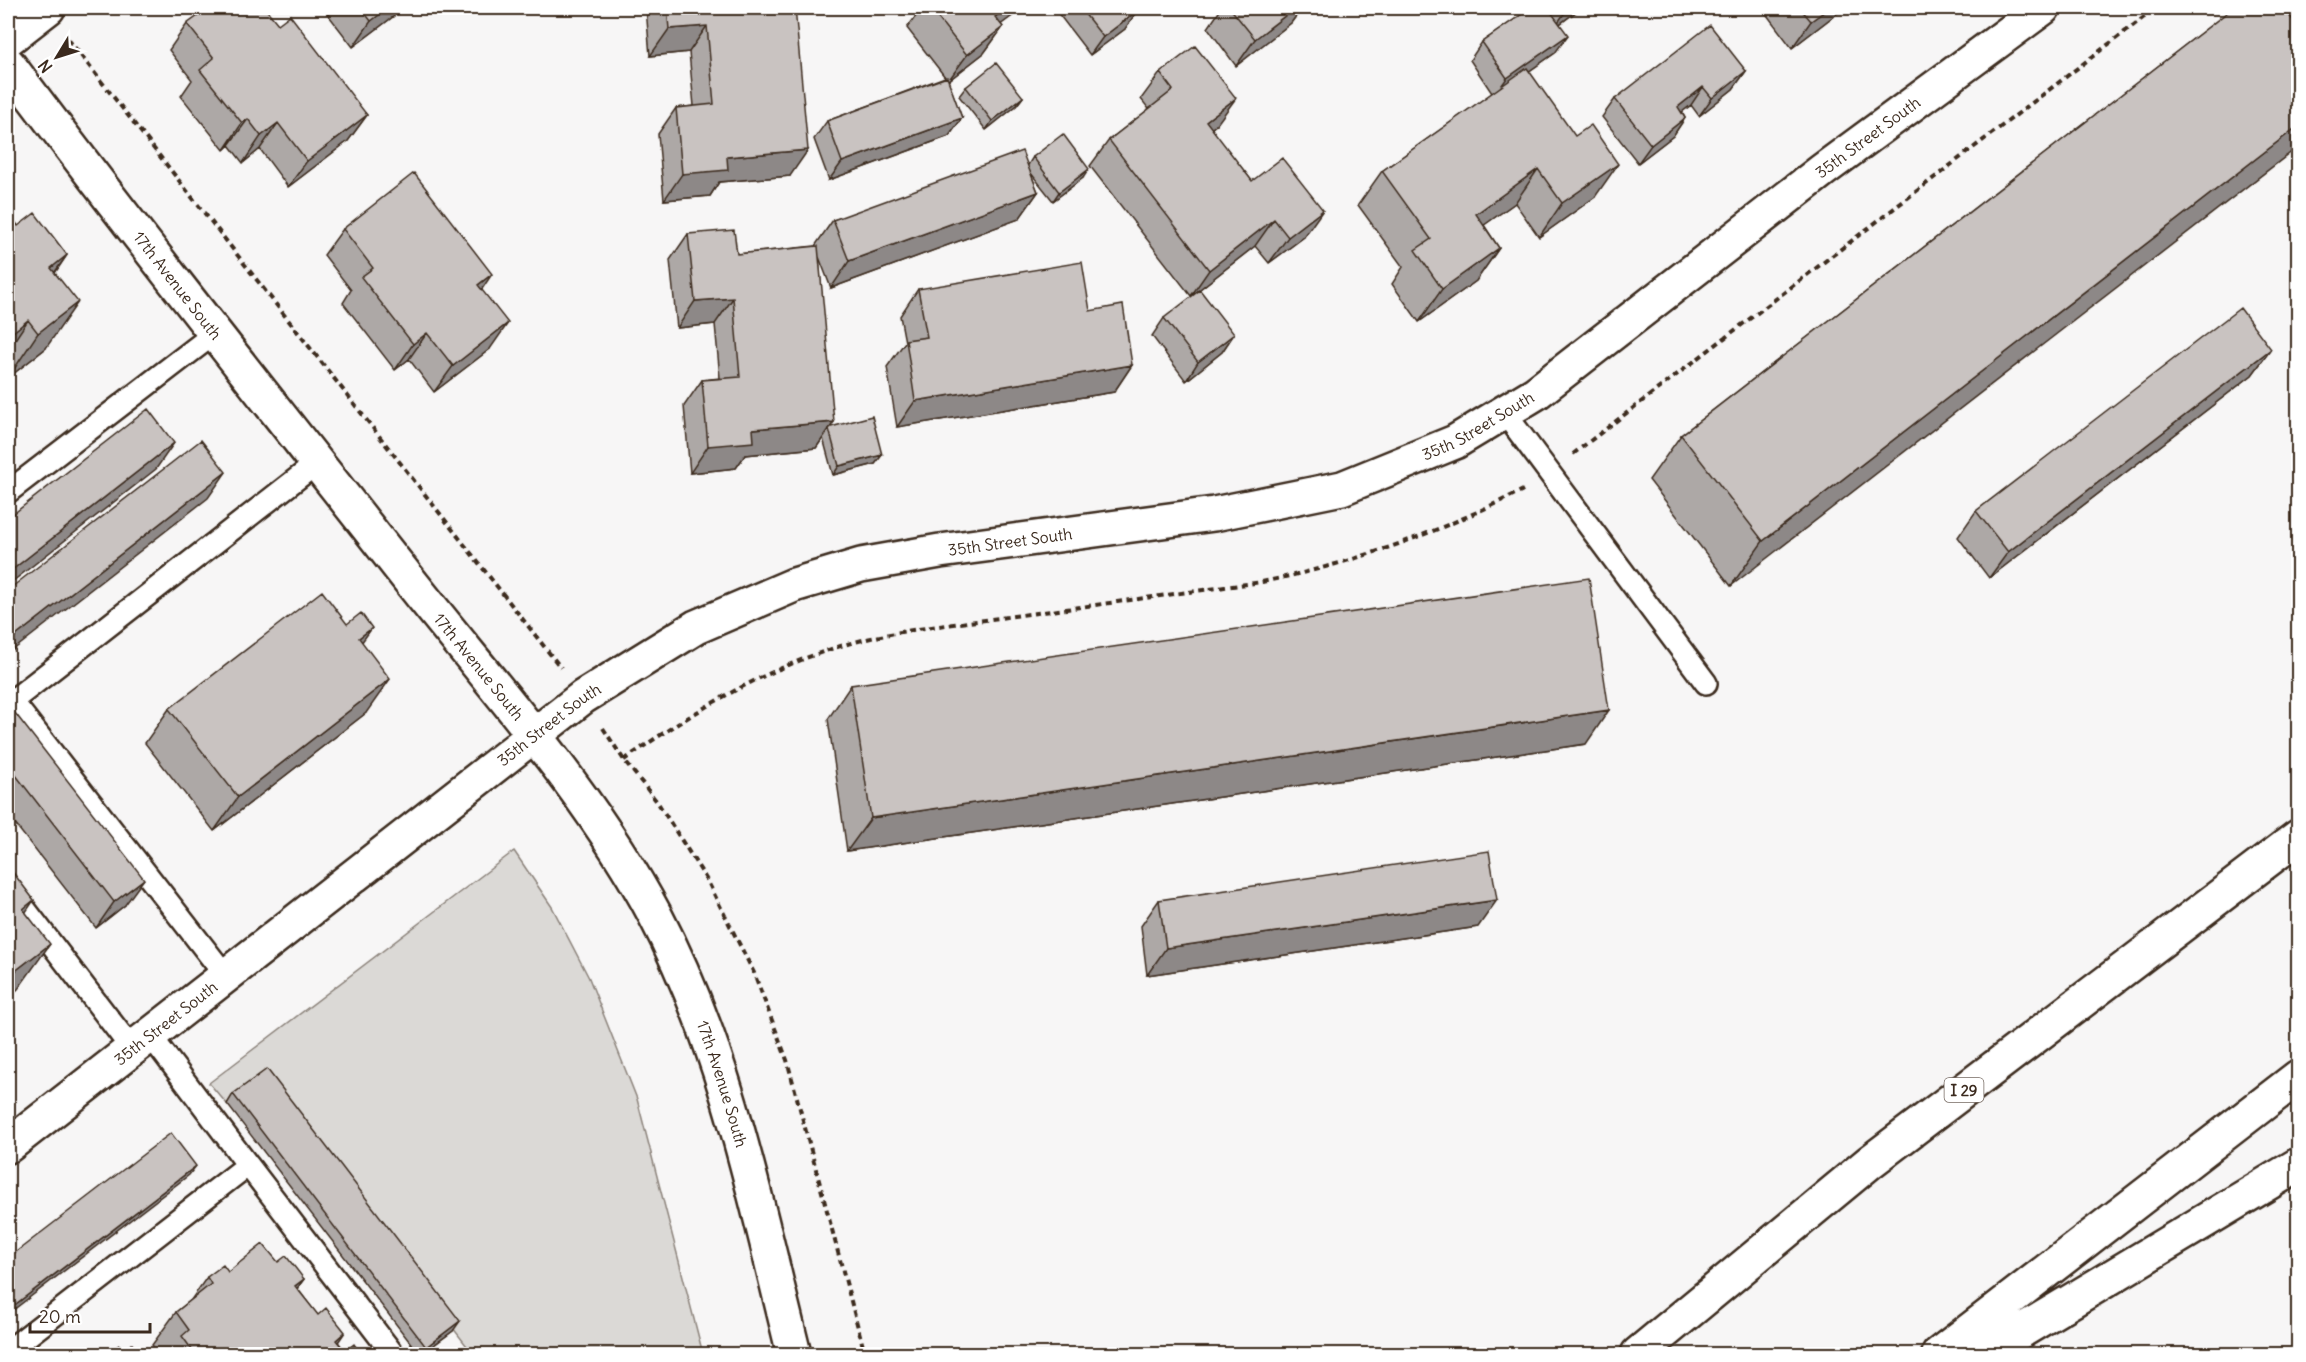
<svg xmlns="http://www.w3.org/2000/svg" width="2306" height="1362" font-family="Delius,sans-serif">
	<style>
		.green { fill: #dbd9d6; stroke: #8b827a; stroke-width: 1.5 }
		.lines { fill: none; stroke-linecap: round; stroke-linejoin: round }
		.lane-casing { stroke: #3b2a1e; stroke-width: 26 }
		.street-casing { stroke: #3b2a1e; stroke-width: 38 }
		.secondary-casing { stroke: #3b2a1e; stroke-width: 38 }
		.highway-casing { stroke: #3b2a1e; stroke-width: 38 }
		.path { stroke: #3b2a1e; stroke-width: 4; stroke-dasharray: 6 4.5; stroke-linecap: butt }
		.lane { stroke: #fff; stroke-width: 21 }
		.street { stroke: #fff; stroke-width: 33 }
		.secondary { stroke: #fff; stroke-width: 33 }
		.highway { stroke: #fff; stroke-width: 33 }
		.wall { fill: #ada8a6; stroke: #3b2a1e; stroke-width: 1.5 }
		.shaded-wall { fill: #8d8887; stroke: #3b2a1e; stroke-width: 1.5 }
		.building { fill: #c9c3c1; stroke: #3b2a1e; stroke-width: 1.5 }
		.labels { text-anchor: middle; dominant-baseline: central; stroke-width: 4.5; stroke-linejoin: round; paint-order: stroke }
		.shield { fill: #fff; stroke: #766a62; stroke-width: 1.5 }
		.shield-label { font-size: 15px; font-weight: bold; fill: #3b2a1e }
		.street-label { font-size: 16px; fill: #3b2a1e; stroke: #fff }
	</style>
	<rect width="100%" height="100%" fill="#f7f6f6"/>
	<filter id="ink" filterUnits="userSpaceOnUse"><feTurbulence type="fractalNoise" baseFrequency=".0167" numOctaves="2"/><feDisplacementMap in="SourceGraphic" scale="12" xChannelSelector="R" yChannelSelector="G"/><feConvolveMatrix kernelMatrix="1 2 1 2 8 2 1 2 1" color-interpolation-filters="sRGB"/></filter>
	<g filter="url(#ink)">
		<path class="green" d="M514,851L552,907L589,978L637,1099L703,1354H473L260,1078L227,1104L209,1083Z"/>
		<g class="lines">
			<g class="lane-casing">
				<path id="lane" d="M2292,8L2298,16
					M1504,412L1706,683
					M8,492L215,333
					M8,887L132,1049
					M225,975L12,701L317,463
					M248,1165L393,1354
					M8,1351L248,1165L150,1035"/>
			</g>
			<g class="street-casing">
				<g id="street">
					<path d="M8,39L48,8"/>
					<path id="s1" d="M8,1146L583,697L696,627L794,585L861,565L940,551L1214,514L1342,488L1455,442L1536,393L1823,170L2043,8"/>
				</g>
			</g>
			<g class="secondary-casing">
				<g id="secondary">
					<path id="s2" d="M8,64C140,240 278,413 414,586C498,692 592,796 655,915C727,1052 757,1206 794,1354"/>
				</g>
			</g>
			<g class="highway-casing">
				<path id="highway" d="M1638,1354L1870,1162L2298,837
					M1939,1354L2298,1077
					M1983,1354L2298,1165"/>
			</g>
			<path class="path" d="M68,39L561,668
				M1573,454L2156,8
				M603,728L624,760L658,803L708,882L754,973L787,1060L865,1354
				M624,760C692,712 764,669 844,645C899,629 958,624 1014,616C1097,605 1179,593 1262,582C1355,563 1438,533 1523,490"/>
			<use href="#lane" class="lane"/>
			<use href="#street" class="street"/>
			<use href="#secondary" class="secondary"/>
			<use href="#highway" class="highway"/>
		</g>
		<path class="wall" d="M323,8H399L394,16L353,47Z
			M646,8H795L790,176L719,182L710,196L664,200L658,134L676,108L694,106L689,52L650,56Z
			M922,8H1023L1001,24L1003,27L984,53L948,81L962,118L949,136L829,180L814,139L827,121L945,77L907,28Z
			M1054,8H1135L1125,29L1090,55Z
			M1216,8H1302L1291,23L1236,66L1208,28L1219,12Z
			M1531,8H1581L1560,24L1555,53L1529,71L1595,197L1539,237L1515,203L1484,225L1499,248L1476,281L1419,322L1392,284L1403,267L1358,205L1382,171L1492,93L1470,60L1482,42Z
			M1766,8H1844L1792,48L1764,11Z
			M2233,8L1731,586L1649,480L1681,435Z
			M187,24H278L367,115L348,141L288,187L260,149L243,163L229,145L224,150L181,96L192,80L169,50Z
			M1746,71L1733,89L1699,116L1691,105L1682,112L1685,118L1673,136L1638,163L1602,117L1615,99Z
			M1160,73L1217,124L1211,129L1252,181L1304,237L1269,263L1255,246L1191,296L1090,166L1109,140L1149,109L1141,99Z
			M966,87L1023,97L1016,106L986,130L959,96Z
			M1033,157L1083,178L1053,201L1030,172L1038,192L1019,219L831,288L819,257L831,427L882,455L875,464L833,475L823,438L816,448L745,455L736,468L690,473L684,406L702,380L720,378L715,324L677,328L670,260L688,234L737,254L815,246L833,220L1028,165Z
			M8,212L18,226L67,255L55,273L46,348L8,378Z
			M343,229L482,289L490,349L434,392L409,359L395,370L343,303L351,290L324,255Z
			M918,289L1090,311L1132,365L1114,392L897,427L887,367L905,342L900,316Z
			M1164,318L1234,334L1222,352L1186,381L1152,336Z
			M2271,349L2252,375L1989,578L1958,537L1976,511Z
			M362,642L366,713L214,831L145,743L169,709Z
			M851,685L1586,744L847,851L828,719Z
			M8,704L125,905L96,928L8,815Z
			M1159,900L1478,927L1147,975L1141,926Z
			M233,1094L453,1331L422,1354H419L227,1104Z
			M278,1262L304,1279L297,1288L345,1351L361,1354H159L152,1345L176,1312L191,1300L207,1277L228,1272Z"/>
		<path class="shaded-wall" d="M388,8H399L394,16L353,47L371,21Z
			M1007,8H1023L976,43L995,17Z
			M1295,8H1302L1291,23L1236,66L1255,39Z
			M1568,8H1581L1554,28Z
			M1829,8H1844L1792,48L1811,21Z
			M1137,11L1125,29L1090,55L1103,37Z
			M707,26L689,52L650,56L669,29Z
			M1003,27L984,53L948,81L967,55Z
			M1568,35L1555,53L1494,96L1507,78Z
			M1746,71L1733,89L1699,116L1712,98Z
			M1703,87L1691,105L1665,125L1678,107Z
			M1023,97L1016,106L986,130L992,121Z
			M1236,98L1217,124L1187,148L1206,121Z
			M367,115L348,141L288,187L307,161Z
			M962,118L949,136L829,180L842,162Z
			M1685,118L1673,136L1638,163L1651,145Z
			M248,119L229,145L224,150L242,123Z
			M278,123L260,149L243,163L261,136Z
			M2298,126V147L1731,586L1763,541Z
			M808,150L790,176L719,182L710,196L664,200L682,174L727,157Z
			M1618,164L1595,197L1539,237L1562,203Z
			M1089,169L1083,178L1053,201L1059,192Z
			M1538,169L1515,203L1452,248L1476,214Z
			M1038,192L1019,219L831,288L849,261Z
			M1323,210L1304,237L1269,263L1288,237Z
			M1274,219L1255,246L1191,296L1209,270Z
			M1499,248L1476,281L1419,322L1442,289Z
			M67,255L35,300L51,268Z
			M492,274L474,301L478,285Z
			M733,298L715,324L677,328L695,301Z
			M78,302L46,348L8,378L38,333Z
			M28,320L8,350V336Z
			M508,323L490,349L434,392L453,366Z
			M427,333L409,359L395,370L413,344Z
			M1234,334L1222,352L1186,381L1198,362Z
			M2271,349L2252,375L1989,578L2008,552Z
			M1132,365L1114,392L897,427L915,401Z
			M834,422L816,448L745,455L736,468L690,473L708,446L753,429Z
			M174,443L156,469L8,585V573Z
			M882,455L875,464L833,475L839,466Z
			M226,472L208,498L8,654V642Z
			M372,628L348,661L359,638Z
			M390,679L366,713L214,831L238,797Z
			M1609,710L1586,744L847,851L871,818Z
			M144,879L125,905L96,928L114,902Z
			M34,900L8,938L23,909Z
			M1497,900L1478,927L1147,975L1166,948Z
			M50,944L18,989L8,998V979L10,975Z
			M196,1166L189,1175L8,1314V1310Z
			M304,1279L280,1312L295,1286Z
			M460,1321L453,1331L421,1354L426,1347Z
			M345,1332L330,1354L336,1340Z"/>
		<path class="building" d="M209,8H265L278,24L290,15L367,115L307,161L278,123L261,136L248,119L242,123L200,70L214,58L187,24Z
			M361,8H388L371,21Z
			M667,8H795L808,150L727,157L728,170L682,174L676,108L714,104L707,26L669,29Z
			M930,8H1007L995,17L1003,27L967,55Z
			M1080,8H1135L1137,11L1103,37Z
			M1230,8H1295L1255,39Z
			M1531,8H1548L1568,35L1507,78L1482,42Z
			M1800,8H1829L1811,21Z
			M2233,8H2284L2298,27V126L1763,541L1681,435Z
			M1710,25L1746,71L1712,98L1703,87L1678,107L1685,118L1651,145L1615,99Z
			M1195,46L1236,98L1206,121L1252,181L1282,158L1323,210L1288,237L1274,219L1209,270L1109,140L1173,90L1160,73Z
			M996,63L1023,97L992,121L966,87Z
			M1527,68L1575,136L1591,125L1618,164L1562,203L1538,169L1476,214L1499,248L1442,289L1415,250L1431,239L1382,171Z
			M947,77L962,118L842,162L827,121Z
			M1063,134L1089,169L1059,192L1033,157Z
			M1022,151L1038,192L849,261L833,220Z
			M414,173L492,274L478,285L508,323L453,366L427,333L413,344L361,277L373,268L343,229Z
			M8,212L18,226L35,213L67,255L51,268L78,302L38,333L28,320L8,336Z
			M734,230L737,254L818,246L834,422L753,429L754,442L708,446L702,380L740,377L733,298L695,301L688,234Z
			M1082,262L1090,311L1123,305L1132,365L915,401L906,340L927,337L918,289Z
			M1200,290L1234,334L1198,362L1164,318Z
			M2240,308L2271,349L2008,552L1976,511Z
			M148,409L174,443L8,573V518Z
			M872,416L882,455L839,466L829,429L831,427Z
			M201,440L226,472L8,642V590Z
			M1589,578L1609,710L871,818L851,685Z
			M322,591L347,624L361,613L372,628L359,638L390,679L238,797L169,709Z
			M8,704L144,879L114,902L8,765Z
			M1489,851L1497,900L1166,948L1159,900Z
			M8,866L34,900L23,909L50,944L10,975L8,972Z
			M267,1069L460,1321L426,1347L233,1094Z
			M171,1133L196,1166L8,1310V1258Z
			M263,1244L278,1262L286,1256L304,1279L295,1286L318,1315L326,1308L345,1332L336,1340L345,1351L354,1344L361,1354H209L207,1352L204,1354H195L182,1336L189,1330L176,1312L211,1284L207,1277L223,1265L228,1272Z
			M132,1344L140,1354H106L119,1345L123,1350Z
			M94,1350L98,1354H88Z"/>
	</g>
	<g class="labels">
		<rect class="shield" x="1944.5" y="1078" width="39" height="24" rx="4.5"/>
		<g class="shield-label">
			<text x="1964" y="1090">I 29</text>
		</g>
		<g class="street-label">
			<text stroke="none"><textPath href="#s1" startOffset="2162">35th Street South</textPath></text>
			<text stroke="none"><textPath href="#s2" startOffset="279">17th Avenue South</textPath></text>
			<text stroke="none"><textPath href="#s1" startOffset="1676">35th Street South</textPath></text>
			<text stroke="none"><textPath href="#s1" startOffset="1190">35th Street South</textPath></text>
			<text stroke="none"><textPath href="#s2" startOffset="765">17th Avenue South</textPath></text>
			<text stroke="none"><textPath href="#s1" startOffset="686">35th Street South</textPath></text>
			<text stroke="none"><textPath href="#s1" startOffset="200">35th Street South</textPath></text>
			<text stroke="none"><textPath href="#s2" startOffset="1252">17th Avenue South</textPath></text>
		</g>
	</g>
	<rect width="2306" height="1362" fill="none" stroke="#fff" stroke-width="30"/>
	<rect x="15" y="15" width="2276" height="1332" fill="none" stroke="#3b2a1e" stroke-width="2" filter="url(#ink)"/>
	<g transform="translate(57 57) rotate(232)" stroke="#ffffff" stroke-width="4.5" paint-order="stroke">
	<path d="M0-4.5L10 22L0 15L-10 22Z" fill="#3b2a1e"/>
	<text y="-9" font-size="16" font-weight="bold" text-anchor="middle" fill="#3b2a1e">N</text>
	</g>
	<path d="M30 1323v9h120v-9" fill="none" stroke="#3b2a1e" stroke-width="3"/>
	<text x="39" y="1323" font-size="18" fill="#3b2a1e" stroke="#ffffff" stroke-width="4.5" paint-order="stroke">20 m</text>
</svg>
